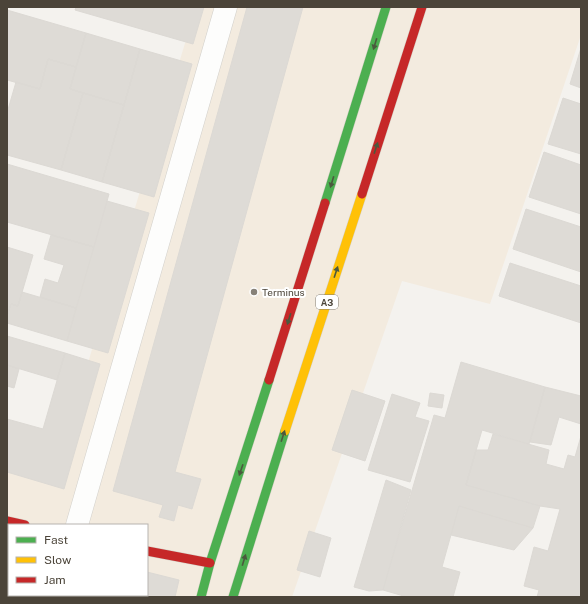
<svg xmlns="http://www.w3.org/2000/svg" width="588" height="604" font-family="'Public Sans',sans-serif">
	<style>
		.commercial { fill: #f3ebdf; fill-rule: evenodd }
		.building { fill: #dedbd6; stroke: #dcd9d4 }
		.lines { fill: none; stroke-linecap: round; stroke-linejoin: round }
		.street-casing { stroke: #d2d0cb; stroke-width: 23 }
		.fast-casing { stroke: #d3cfc5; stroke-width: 10 }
		.slow-casing { stroke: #d3cfc5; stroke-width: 10 }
		.jam-casing { stroke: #d3cfc5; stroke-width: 10 }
		.street { stroke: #fdfdfc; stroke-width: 22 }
		.fast { stroke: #4caf50; stroke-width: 9 }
		.slow { stroke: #ffc107; stroke-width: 9 }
		.jam { stroke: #c62828; stroke-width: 9 }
		.oneway { fill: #4b593e }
		.poi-dot { fill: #868178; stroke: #fff; stroke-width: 1.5 }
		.labels { text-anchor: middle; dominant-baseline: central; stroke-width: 4; stroke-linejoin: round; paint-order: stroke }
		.shield { fill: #fff; stroke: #817c74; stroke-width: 1 }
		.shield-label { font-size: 9px; font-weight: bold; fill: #4b4439 }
		.poi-label { font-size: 10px; fill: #4b4439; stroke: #fff; text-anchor: start }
	</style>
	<rect width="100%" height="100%" fill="#f4f2ee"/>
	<path class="commercial" d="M196,7H581V35L490,304L402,281L292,597H7V454L56,468ZM9,525H147V595H9Z"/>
	<path class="building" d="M76,7H204L193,44L75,10Z
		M247,7H303L175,472L201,479L192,509L178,505L174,521L159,517L163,505L113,491Z
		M7,10L86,33L76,67L48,59L40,89L7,80Z
		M86,33L140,49L124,105L70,89Z
		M581,48V88L570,84Z
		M140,49L192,64L154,197L102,182Z
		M48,59L76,67L70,89L83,93L61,170L7,155V113L16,82L40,89Z
		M83,93L124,105L102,182L61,170Z
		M563,98L581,104V154L548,144Z
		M544,152L581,165V214L529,197Z
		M7,164L109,194L94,247L7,222Z
		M107,201L149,213L108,353L67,341Z
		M526,209L581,227V272L513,249Z
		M51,235L94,247L76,308L40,297L45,279L58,283L64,265L44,259Z
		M7,247L33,255L18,306L11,304L7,316Z
		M510,263L581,286V323L499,296Z
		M22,292L76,308L67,341L7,323V316L11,304L18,306Z
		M7,336L65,353L57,380L7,365Z
		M65,353L100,364L64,489L7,472V419L43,429Z
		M461,362L545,387L529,444L482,430L466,485L540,506L533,528L459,506L442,567L460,572L453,597H407L383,590L434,415L445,418Z
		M7,365L19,369L14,388L7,386Z
		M545,387L581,396V424L559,417L551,445L530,442Z
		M352,390L385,401L365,461L332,450Z
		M430,393L444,395L442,408L428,406Z
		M392,394L420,403L415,417L429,421L410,482L368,470Z
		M493,434L549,450L546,464L564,469L568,455L575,457L581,436V597H537L539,590L524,586L534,547L548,551L560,509L540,506L466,485L476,450H488Z
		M386,480L411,490L383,590L369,591L354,587Z
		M459,506L533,528L514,550L451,535Z
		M309,531L331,538L320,577L297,570Z
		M7,547L9,548V595H33L32,597H7Z
		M147,572L179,580L175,597H137V595H147Z
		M87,595H131V597H86Z"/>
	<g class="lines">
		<g class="street-casing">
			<path id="street" d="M77,525L226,7
				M55,597L56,595"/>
		</g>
		<g class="fast-casing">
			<path id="fast" d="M325,203L386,7
				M201,597L210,563L269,380
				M233,597L285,431"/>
		</g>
		<g class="slow-casing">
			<path id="slow" d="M285,431L362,194"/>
		</g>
		<g class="jam-casing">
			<path id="jam" d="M362,194L422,7
				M269,380L325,203
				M7,521L25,525
				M147,551L210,563"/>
		</g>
		<use href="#street" class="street"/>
		<use href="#fast" class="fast"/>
		<use href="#slow" class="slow"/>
		<use href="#jam" class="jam"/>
	</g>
	<defs><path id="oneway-solid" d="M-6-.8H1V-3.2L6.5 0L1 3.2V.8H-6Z"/></defs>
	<g class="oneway">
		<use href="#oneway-solid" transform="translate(375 44) rotate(107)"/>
		<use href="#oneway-solid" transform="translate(376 148) rotate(-72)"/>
		<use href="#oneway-solid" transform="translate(332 182) rotate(107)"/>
		<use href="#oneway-solid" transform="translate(336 272) rotate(-72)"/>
		<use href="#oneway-solid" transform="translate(289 319) rotate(107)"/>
		<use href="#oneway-solid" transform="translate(283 436) rotate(-72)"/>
		<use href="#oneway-solid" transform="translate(241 470) rotate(109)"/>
		<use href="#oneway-solid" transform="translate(244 560) rotate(-73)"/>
	</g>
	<circle class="poi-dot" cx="254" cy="292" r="4"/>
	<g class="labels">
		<rect class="shield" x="316" y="295" width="22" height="14" rx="3"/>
		<g class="shield-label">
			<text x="327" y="302">A3</text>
		</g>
		<g class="poi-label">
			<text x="262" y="292">Terminus</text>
		</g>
	</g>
	<rect width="588" height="604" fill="none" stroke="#4b4439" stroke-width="16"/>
	<rect x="8" y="524" width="140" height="72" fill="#ffffff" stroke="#b7b4b0"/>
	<rect x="16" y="537" width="20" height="6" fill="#4caf50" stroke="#b7b4b0"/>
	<text x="44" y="544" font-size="12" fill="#4b4439">Fast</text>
	<rect x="16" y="557" width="20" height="6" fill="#ffc107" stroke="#b7b4b0"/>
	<text x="44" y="564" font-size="12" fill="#4b4439">Slow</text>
	<rect x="16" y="577" width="20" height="6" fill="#c62828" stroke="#b7b4b0"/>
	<text x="44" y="584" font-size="12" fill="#4b4439">Jam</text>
</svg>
